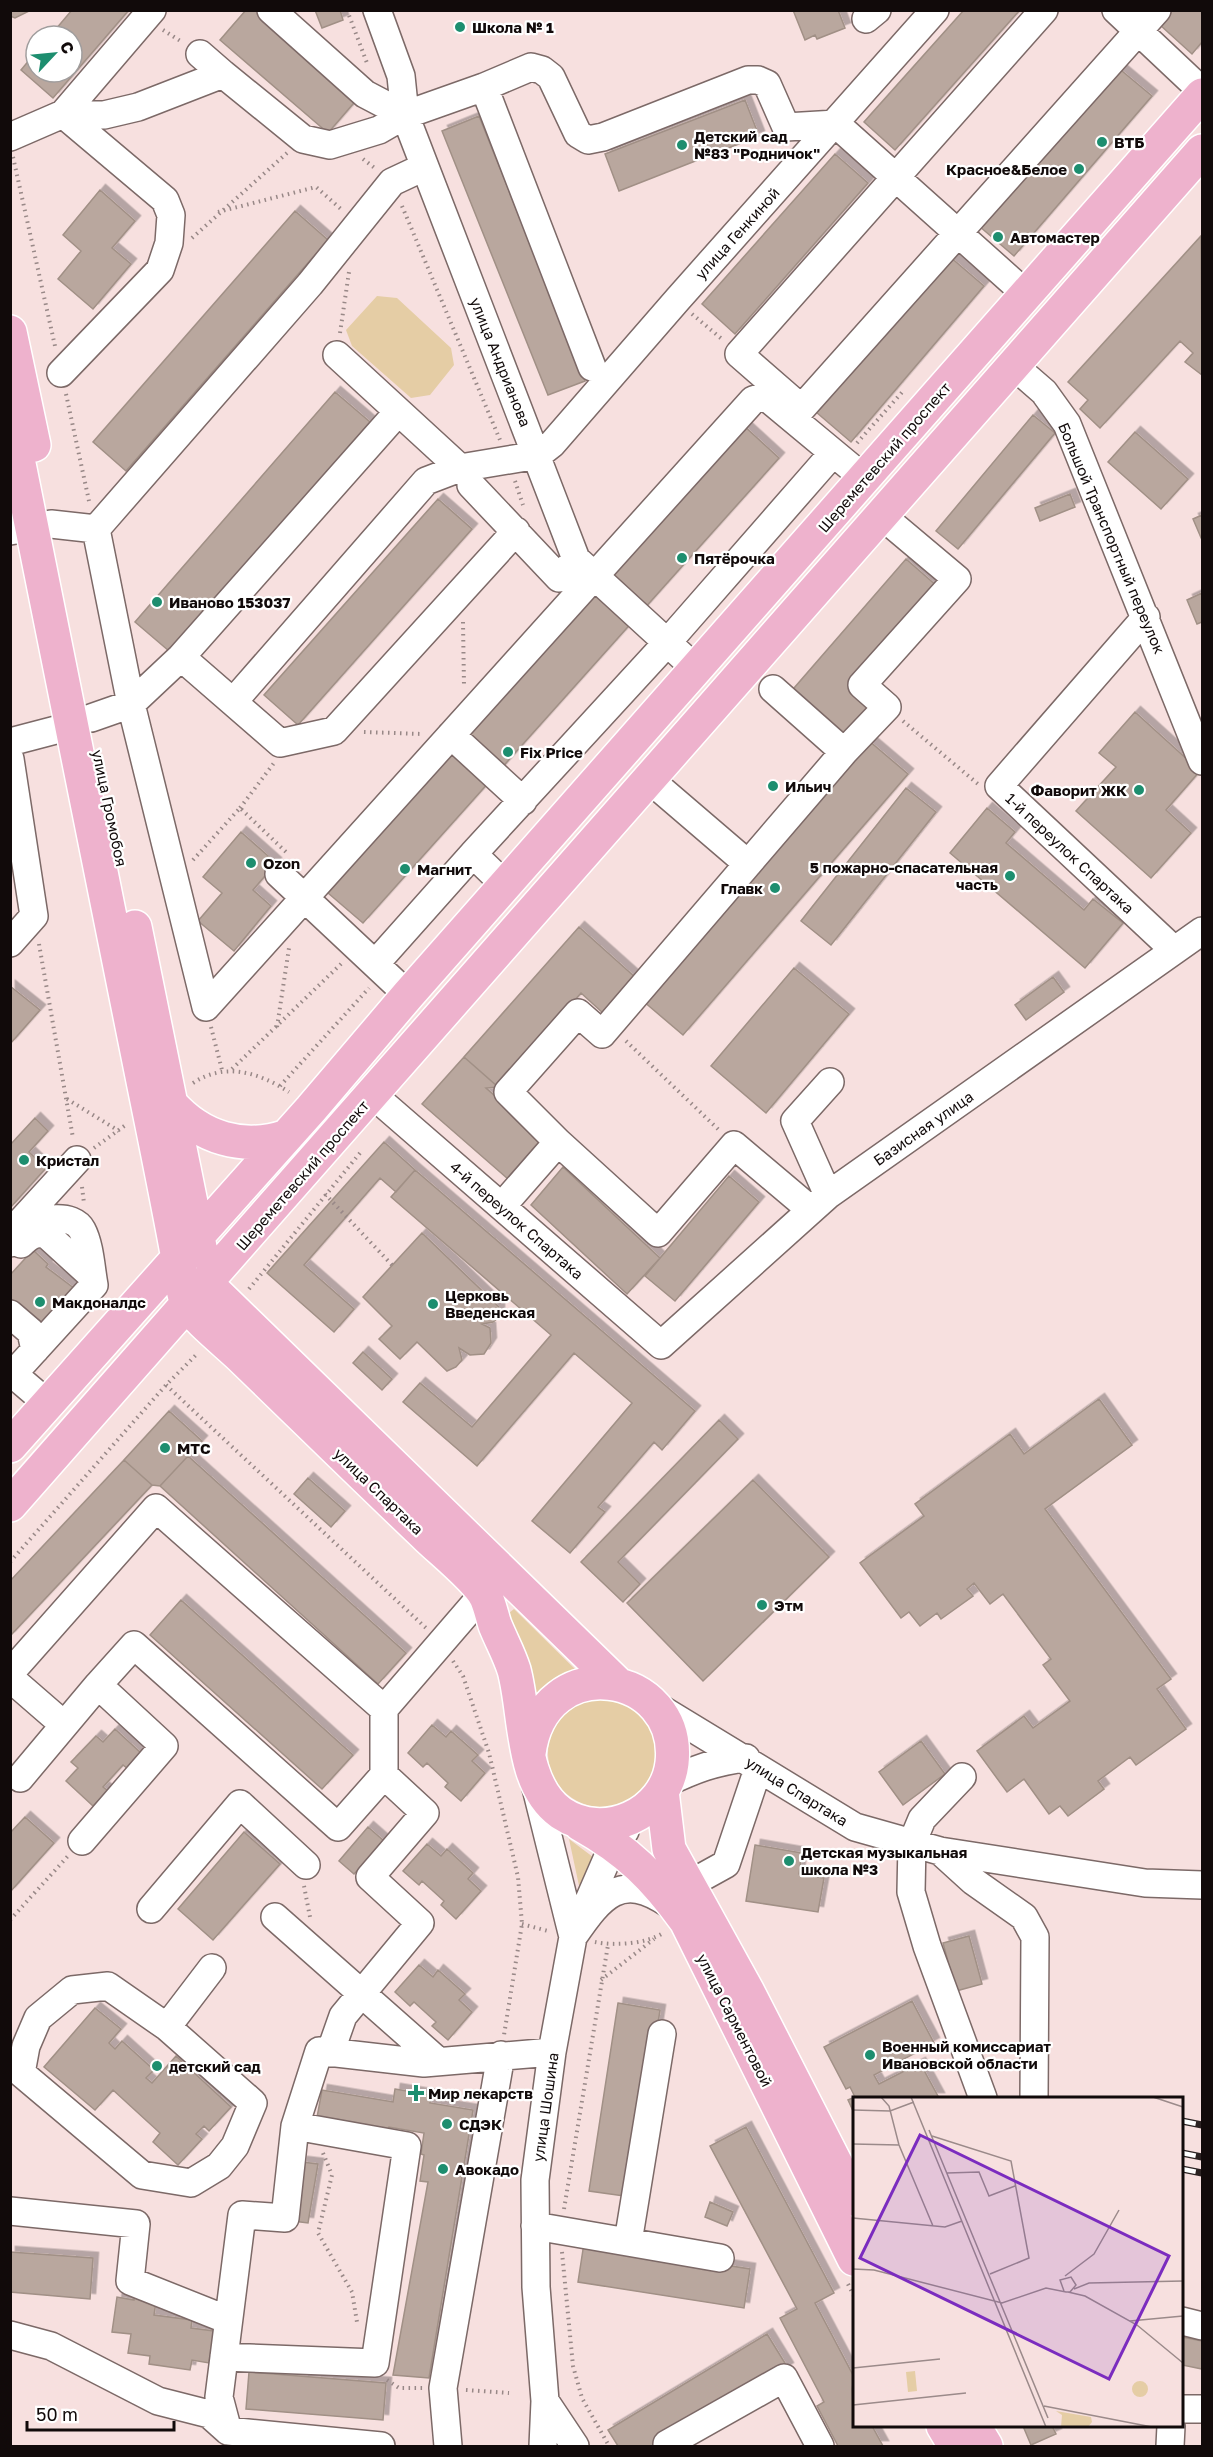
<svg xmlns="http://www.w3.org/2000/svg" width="1213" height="2457" font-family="'Golos Text',sans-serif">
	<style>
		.green { fill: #e5cda5 }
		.building { fill: #b9a79e; stroke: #a19086; stroke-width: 1.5; filter: url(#shadow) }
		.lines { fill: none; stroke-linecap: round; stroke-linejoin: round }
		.minor-casing { stroke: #7c6967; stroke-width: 30 }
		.major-casing { stroke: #fff; stroke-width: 36 }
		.path { stroke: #988887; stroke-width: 4; stroke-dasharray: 1.5 4.5; stroke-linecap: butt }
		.minor { stroke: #fff; stroke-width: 27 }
		.major { stroke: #eeb2cd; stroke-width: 33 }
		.rail-casing { stroke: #2b2222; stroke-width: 7 }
		.rail { stroke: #fff; stroke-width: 4.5; stroke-dasharray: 14; stroke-linecap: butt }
		.poi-dot { fill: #1d8e6f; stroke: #fff; stroke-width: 2 }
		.labels { text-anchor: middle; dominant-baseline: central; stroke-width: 4.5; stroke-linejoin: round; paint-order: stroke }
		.poi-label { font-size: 15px; font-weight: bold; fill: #110a0a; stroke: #fff; text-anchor: start }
		.street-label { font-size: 15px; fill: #110a0a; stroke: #fff }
		.inset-road { fill: none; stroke: #9b8a8a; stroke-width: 1.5 }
		.view { fill: #7b2cbf; fill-opacity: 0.15; stroke: #7b2cbf; stroke-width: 3 }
		.inset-edge { fill: none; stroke: #110a0a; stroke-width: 3 }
	</style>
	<defs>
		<filter id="shadow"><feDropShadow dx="5.5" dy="-5.5" stdDeviation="0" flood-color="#0004"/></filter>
	</defs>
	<rect width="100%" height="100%" fill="#f7e0df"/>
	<path class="green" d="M377,296L397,298L451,348L454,365L430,395L411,398L352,346L346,330Z
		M514,1609L577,1671L556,1678L535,1699L505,1616Z
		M548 1753a54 54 0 1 1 108 0a54 54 0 1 1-108 0Z
		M569,1839L597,1860L581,1895Z"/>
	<path class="building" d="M10,10H31L15,18L10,16Z
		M72,10H129L53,98L21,70L36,52V72H72V36H50Z
		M246,10H258L359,97L328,133L220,40Z
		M315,10H340L343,20L322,28Z
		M793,10H838L845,28L817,39L815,35L805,40Z
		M964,10H1020L895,150L864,122Z
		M1172,10H1202V42L1192,54L1160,25Z
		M1116,66L1152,96L1014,256L979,226Z
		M745,100L759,136L619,191L605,154Z
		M479,116L585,381L548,395L442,131Z
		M835,154L868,183L735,334L702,304Z
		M100,190L135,221L112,248L131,264L93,309L58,279L81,251L63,235Z
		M295,211L328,240L126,471L93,442Z
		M1201,236L1202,375L1185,362L1193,353L1180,341L1100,428L1080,409L1088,400L1068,382Z
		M949,256L984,286L851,442L816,412Z
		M335,392L370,422L169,651L135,622Z
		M1033,415L1055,433L958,549L936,531Z
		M743,425L779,458L363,923L328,893Z
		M1135,432L1188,479L1161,509L1108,462Z
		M1070,494L1075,507L1040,521L1035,508Z
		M438,499L472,529L298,725L264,695Z
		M1202,515V540L1193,519Z
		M906,559L938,587L849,687L870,705L842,739L788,695Z
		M1202,593V622L1197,624L1187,600Z
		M1135,712L1200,771L1166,810L1191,833L1151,878L1076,811L1116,767L1099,753Z
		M868,740L908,774L683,1035L643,1001Z
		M906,788L936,812L831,945L801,921Z
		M987,808L1015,832L1006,843L1084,910L1093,899L1123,923L1085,968L950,853Z
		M241,832L276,863L253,890L271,906L234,951L198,921L222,893L203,877Z
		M579,927L636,978L604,1014L581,993L498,1087L464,1057Z
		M794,968L849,1014L766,1113L711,1066Z
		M1053,977L1064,992L1026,1020L1015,1005Z
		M10,986L40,1010L10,1044Z
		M464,1057L498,1087L486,1088L543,1138L508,1179L422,1104Z
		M35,1118L48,1131L29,1152L46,1168L10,1208V1145Z
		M384,1142L415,1170L396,1192L380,1178L304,1265L354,1309L334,1332L267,1273Z
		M563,1167L660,1258L627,1294L531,1205Z
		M415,1170L695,1411L662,1450L654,1442L598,1507L605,1512L570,1553L532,1521L632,1403L574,1353L477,1466L403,1402L420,1383L472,1427L551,1335L391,1197Z
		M729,1176L759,1202L675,1301L645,1276Z
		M422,1233L499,1307V1317L493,1322L482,1324L490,1328L491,1343L484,1354L470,1355L459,1348L462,1360L456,1367L447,1371L417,1342L400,1359L379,1339L392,1326L363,1297Z
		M33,1250L48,1264L46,1267L79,1292L38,1336L10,1311V1275Z
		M363,1352L392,1379L382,1390L353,1363Z
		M1099,1399L1132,1445L1045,1509L1171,1679L1157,1689L1186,1729L1136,1765L1130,1757L1098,1781L1104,1789L1068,1816L1060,1806L1049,1814L1024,1779L1007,1792L977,1751L1024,1716L1033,1728L1070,1701L1043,1665L1051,1659L1003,1594L990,1604L974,1583L967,1589L973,1596L941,1619L937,1613L920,1626L909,1612L901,1618L860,1563L924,1516L915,1504L1010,1434L1024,1454Z
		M169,1411L202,1441L160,1486L152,1485L124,1460Z
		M719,1420L738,1439L618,1562L640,1584L623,1602L581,1562Z
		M188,1456L406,1653L378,1684L160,1486Z
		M124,1460L152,1485L10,1636V1581Z
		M308,1478L345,1511L331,1527L294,1494Z
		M753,1480L829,1557L703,1681L627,1603Z
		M181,1600L353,1755L322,1789L150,1635Z
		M432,1725L446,1737L451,1731L478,1755L472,1761L485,1773L461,1801L445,1787L448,1783L427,1763L423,1767L408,1753Z
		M115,1729L142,1754L128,1769L123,1765L103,1787L108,1791L93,1806L66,1781L78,1768L71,1762L96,1736L103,1742Z
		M921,1741L945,1774L903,1805L879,1772Z
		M25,1817L54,1843L10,1892V1833Z
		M368,1827L384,1841L354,1874L339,1861Z
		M244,1832L280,1864L213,1940L178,1909Z
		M427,1844L441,1856L447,1849L473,1873L468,1879L481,1891L456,1919L441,1905L444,1901L422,1881L419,1885L403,1871Z
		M755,1845L802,1853L799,1874L824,1878L818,1912L746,1901Z
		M969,1936L982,1984L956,1991L943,1943Z
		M419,1965L433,1977L438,1970L465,1994L459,2000L472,2012L448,2040L432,2026L436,2022L414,2002L410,2006L395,1992Z
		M912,2001L934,2043L874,2075L879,2084L920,2063L939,2098H854V2113L848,2100L855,2097L850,2087L846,2089L824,2047Z
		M618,2003L660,2010L631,2197L589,2191Z
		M95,2008L121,2029L109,2043L115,2049L122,2041L154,2070L146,2078L152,2083L176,2056L231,2107L209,2131L204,2126L196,2134L202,2139L178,2165L153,2142L160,2133L113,2090L95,2110L44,2067Z
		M395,2089L431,2095L430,2103L473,2110L429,2378L393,2375L428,2182L420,2181L424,2155L421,2154L424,2133L389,2127L387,2136L316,2123L322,2090L393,2102Z
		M746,2127L834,2293L815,2303L854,2377L852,2389L854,2426H872L883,2446H838L817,2406L824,2402L780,2318L797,2309L710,2146Z
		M302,2162L318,2164L308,2223L293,2221Z
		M710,2202L733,2212L727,2226L705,2217Z
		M584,2243L750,2269L744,2308L578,2282Z
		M10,2252L93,2258L90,2299L10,2292Z
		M135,2291L157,2294L154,2315L192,2320L191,2328L214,2331L209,2363L192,2360L190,2370L149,2364L150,2356L128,2353L131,2334L112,2332L117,2297L134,2300Z
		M767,2334L788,2368L657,2446H618L608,2430Z
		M1182,2337L1202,2341V2369L1182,2365Z
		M249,2372L386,2383L383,2420L246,2409Z
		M1023,2426H1052L1056,2434L1031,2445Z"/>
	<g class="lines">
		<g class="minor-casing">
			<path id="minor" d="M271,10L365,94L405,115
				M377,10L401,76L405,115L576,559L696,669
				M1116,10L1202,91
				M866,19L877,10
				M200,54L223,74
				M484,87L531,67L542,70L551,77L578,134L588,140L603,137L748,80H758L767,84L786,127L836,124L1026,294
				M10,137L63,114L152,10
				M337,355L460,468
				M1014,366L1044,392L1067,424L1202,761
				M61,373L160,270L169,243L171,215L165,200L63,114L104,115L138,107L223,74L303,139L330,145L379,130L405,115L484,87L592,367
				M794,402L739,354L1044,10
				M801,409L1157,10
				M471,485L559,578L576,559
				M96,529L310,284L392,182L424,167
				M96,529L131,704L206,1007
				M10,531L51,524L96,529
				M1146,617L999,786L1174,950
				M181,657L280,743L334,731L516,531
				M773,689L844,752L887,707L862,685L957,579L882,516
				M233,702L426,481L460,468L538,455L552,444L678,299L935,10
				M91,718L131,704L181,657L398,412
				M451,735L523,801
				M10,742L71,726
				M10,759L34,916L10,943
				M650,780L748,864
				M279,874L408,995
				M506,886L473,854L666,644L833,453
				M375,964L473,854
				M206,1007L753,400L765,396L865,479
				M373,1095L661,1345L828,1195L1202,931
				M558,1142L658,1233L734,1145L811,1210
				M828,1195L795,1121L830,1082
				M502,1206L558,1142L508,1092L578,1013L602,1034L844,752
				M13,1230L77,1160
				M10,1243C15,1238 21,1231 27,1227C41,1218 73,1213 82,1230C90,1245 91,1269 94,1285L13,1374
				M21,1244C29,1236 36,1231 47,1235L92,1276
				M10,1314L31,1332L35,1350
				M10,1375L13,1374L47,1403
				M10,1673L156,1508L384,1709L484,1593
				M10,1678L63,1724
				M98,1685L134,1645L338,1827L384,1775V1709
				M653,1704L855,1827L940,1851L1145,1883L1202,1885
				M962,1777L922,1819L912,1843L911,1892L927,1946L983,2098
				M20,1778L98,1685L164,1746L82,1841
				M666,1783C693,1770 716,1761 746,1758
				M535,1784L573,1937L552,2052L535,2180L536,2287L545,2401L543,2446
				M940,1851L973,1881L1024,1917L1035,1937L1034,2098
				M688,1885L726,1864L758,1769
				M151,1909L240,1804L306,1865
				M583,1914L614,1843L625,1831
				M275,1917L438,2061
				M573,1937C601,1896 621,1871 669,1904
				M167,2027L253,2103L235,2146L219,2166L191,2183L142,2175L21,2073L26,2046L38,2018L72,1990L108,1986L167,2027L212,1968
				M330,2053L343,2016L420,1923L370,1877L425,1813L384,1775
				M10,2211L136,2224L130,2281L228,2320
				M535,2226L720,2258
				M628,2242L662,2034
				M1182,2321L1202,2326
				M10,2335L51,2346L158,2401L209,2414L228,2431L381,2446
				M224,2357L375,2363L407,2146L295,2126
				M545,2401L575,2446
				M1182,2409H1202
				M228,2431L219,2397L242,2215L285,2218L295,2126L319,2051L424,2063L552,2052
				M448,2446L443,2388L501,2055
				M669,2446L667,2444L784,2378L820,2446
				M1170,2446L1171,2426"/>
		</g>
		<g class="major-casing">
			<path id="major" d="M10,332L34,445
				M10,419C55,641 99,864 144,1086C155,1140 166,1194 176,1248C180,1263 181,1292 188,1305C195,1318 231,1347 243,1359C304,1418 364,1477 425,1535C440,1550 477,1579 486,1597C490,1606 492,1616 495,1625C501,1640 509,1654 514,1670C526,1714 520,1784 561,1813C604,1842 666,1814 672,1763C682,1670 543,1647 529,1753
				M135,927L201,1252
				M171,1104C201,1138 243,1151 287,1136
				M207,1284L618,1684
				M10,1446L311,1109L408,995L1202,95
				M10,1505L1202,151
				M662,1791L669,1849L748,1992L854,2199
				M580,1824C628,1851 654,1877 686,1921L854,2259
				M943,2426L955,2446
				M974,2426L986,2446"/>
		</g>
		<path class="path" d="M347,10L367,63
			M163,30L182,42
			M13,157L55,346
			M363,159L376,169
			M402,206L500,440
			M218,212L316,187L341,209
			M192,238L287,153
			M692,314L723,340
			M340,333L349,272
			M66,394L89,501
			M857,443L904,390
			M515,481L523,505
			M463,622L464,686
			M903,721L978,784
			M364,732L423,734
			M240,808L274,763
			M193,860L240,808L286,852
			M39,944L73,1138
			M211,1027L222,1070
			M277,1027L289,948
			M626,1041L720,1131
			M232,1069L342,963
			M193,1083C225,1062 258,1072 289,1092
			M280,1086L369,988
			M67,1099L119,1131
			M94,1148L127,1124
			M82,1187L84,1203
			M325,1194L392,1265
			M249,1289L360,1153
			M166,1385L426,1628
			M10,1562L166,1385L198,1353
			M453,1661L463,1676L489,1753L518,1877L522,1924L504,2035
			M304,1886L310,1917
			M10,1920L68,1856
			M522,1924L548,1931
			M595,1942C615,1946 646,1944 663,1933
			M601,1980L654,1939
			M323,2153L332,2175L318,2233L352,2292L357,2322
			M564,2209L608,1945
			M562,2252L573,2366L582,2398L609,2446
			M848,2284L854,2296
			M387,2380L399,2388H423
			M466,2390L509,2393"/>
		<use href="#minor" class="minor"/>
		<use href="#major" class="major"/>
		<g class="rail-casing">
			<path id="rail" d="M1182,2121L1202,2125
				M1182,2153L1202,2157
				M1182,2169L1202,2173"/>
		</g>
		<use href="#rail" class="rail"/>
	</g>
	<g class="poi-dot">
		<circle cx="460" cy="27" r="6"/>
		<circle cx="1102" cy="142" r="6"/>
		<circle cx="682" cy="145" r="6"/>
		<circle cx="1079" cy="169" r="6"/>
		<circle cx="998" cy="237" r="6"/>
		<circle cx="682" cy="558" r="6"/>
		<circle cx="157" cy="602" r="6"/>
		<circle cx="508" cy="752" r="6"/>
		<circle cx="773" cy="786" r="6"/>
		<circle cx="1139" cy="790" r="6"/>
		<circle cx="251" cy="863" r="6"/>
		<circle cx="405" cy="869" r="6"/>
		<circle cx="1010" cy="876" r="6"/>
		<circle cx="775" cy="888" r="6"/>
		<circle cx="24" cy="1160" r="6"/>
		<circle cx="40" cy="1302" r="6"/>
		<circle cx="433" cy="1304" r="6"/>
		<circle cx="165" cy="1448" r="6"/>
		<circle cx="762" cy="1605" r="6"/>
		<circle cx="789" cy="1861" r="6"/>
		<circle cx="870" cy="2055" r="6"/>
		<circle cx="157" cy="2066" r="6"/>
		<path d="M413 2084h6v6h6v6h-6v6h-6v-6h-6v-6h6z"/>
		<circle cx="447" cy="2124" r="6"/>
		<circle cx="443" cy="2169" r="6"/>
	</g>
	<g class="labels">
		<g class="poi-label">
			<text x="472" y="27">Школа № 1</text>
			<text x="694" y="136">Детский сад<tspan x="694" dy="17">№83 "Родничок"</tspan></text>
			<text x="1114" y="142">ВТБ</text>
			<text x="1067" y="169" text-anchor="end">Красное&amp;Белое</text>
			<text x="1010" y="237">Автомастер</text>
			<text x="694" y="558">Пятёрочка</text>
			<text x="169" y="602">Иваново 153037</text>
			<text x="520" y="752">Fix Price</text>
			<text x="785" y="786">Ильич</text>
			<text x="1127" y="790" text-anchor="end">Фаворит ЖК</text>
			<text x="263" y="863">Ozon</text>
			<text x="998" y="867" text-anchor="end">5 пожарно-спасательная<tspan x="998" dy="17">часть</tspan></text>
			<text x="417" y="869">Магнит</text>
			<text x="763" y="888" text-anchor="end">Главк</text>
			<text x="36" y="1160">Кристал</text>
			<text x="445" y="1295">Церковь<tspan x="445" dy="17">Введенская</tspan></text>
			<text x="52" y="1302">Макдоналдс</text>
			<text x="177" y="1448">МТС</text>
			<text x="774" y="1605">Этм</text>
			<text x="801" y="1852">Детская музыкальная<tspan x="801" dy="17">школа №3</tspan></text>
			<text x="882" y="2046">Военный комиссариат<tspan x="882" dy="17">Ивановской области</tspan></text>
			<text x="169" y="2066">детский сад</text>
			<text x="428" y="2093">Мир лекарств</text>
			<text x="459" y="2124">СДЭК</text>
			<text x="455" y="2169">Авокадо</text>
		</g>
		<g class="street-label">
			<text transform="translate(737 233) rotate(-48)">улица Генкиной</text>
			<text transform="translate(501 362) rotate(68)">улица Андрианова</text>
			<text transform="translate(884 457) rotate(-49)">Шереметевский проспект</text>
			<text transform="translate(1112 538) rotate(67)">Большой Транспортный переулок</text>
			<text transform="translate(110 808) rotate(78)">улица Громобоя</text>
			<text transform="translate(1070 853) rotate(43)">1-й переулок Спартака</text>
			<text transform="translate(923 1128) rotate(-35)">Базисная улица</text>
			<text transform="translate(302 1175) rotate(-49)">Шереметевский проспект</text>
			<text transform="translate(517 1220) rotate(41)">4-й переулок Спартака</text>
			<text transform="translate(379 1491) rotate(44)">улица Спартака</text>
			<text transform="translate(797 1791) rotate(32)">улица Спартака</text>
			<text transform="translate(735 2020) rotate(63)">улица Сарментовой</text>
			<text transform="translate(545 2107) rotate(-82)">улица Шошина</text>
		</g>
	</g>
	<g transform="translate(853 2097)">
		<rect width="330" height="330" fill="#f7e0df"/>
		<path d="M62,274L64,294L55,295L53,275ZM279 292a8 8 0 1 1 16 0a8 8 0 1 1-16 0ZM203,314L238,320L239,325L235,330H208L209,318Z" fill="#e5cda5"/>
		<path class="inset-road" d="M28,0L36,9L46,48L80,129M58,0L193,330M300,0L330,10M0,13L37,14L61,5M76,33L195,321M79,39L158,64L176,161L137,177M0,47L46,48M94,76L126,75L136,99L162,89M0,121L92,130L109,124M0,172L21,173L149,206L193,191L213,195H217L223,188L218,180L207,183L211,194M212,179L241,157L266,113M221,192L236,186L330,184M215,195L232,199L284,228L330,266M277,224L330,219M0,271L87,262M0,308L113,296M191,309L299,330"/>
		<path class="view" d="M67,38L316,159L256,282L7,161Z"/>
		<rect width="330" height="330" class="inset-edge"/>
	</g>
	<rect width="1213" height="2457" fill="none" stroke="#110a0a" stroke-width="24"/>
	<g transform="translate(54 54) rotate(64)"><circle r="28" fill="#ffffff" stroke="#a09d9d" stroke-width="1.5"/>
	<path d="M0-4.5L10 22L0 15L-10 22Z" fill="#1d8e6f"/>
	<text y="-9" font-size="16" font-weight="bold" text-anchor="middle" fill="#110a0a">С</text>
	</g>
	<path d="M27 2421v9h147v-9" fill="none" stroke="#110a0a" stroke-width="3"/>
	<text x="36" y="2421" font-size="18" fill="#110a0a" stroke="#ffffff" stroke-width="4.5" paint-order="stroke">50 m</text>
</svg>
